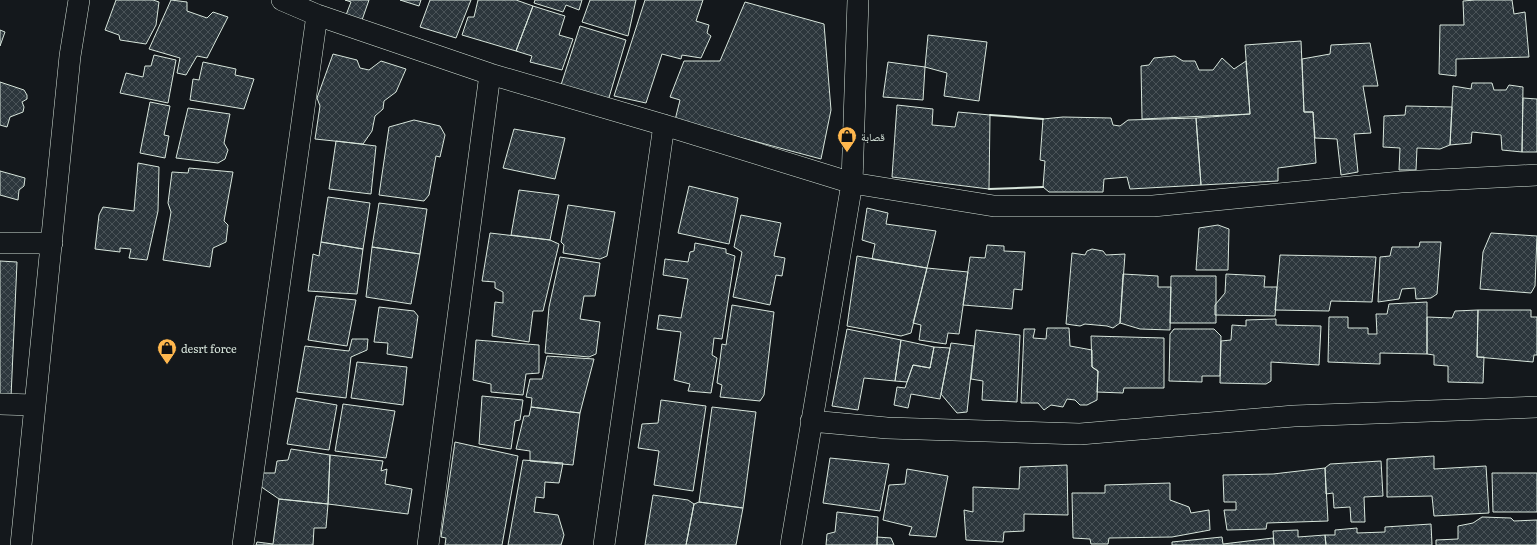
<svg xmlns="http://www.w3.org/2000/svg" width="1537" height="545" font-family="Literata,'Noto Naskh Arabic',serif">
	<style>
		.building { fill: url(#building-cross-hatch); stroke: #d8e6dc }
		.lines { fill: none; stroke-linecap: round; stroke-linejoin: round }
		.minor-casing { stroke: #d8e6dc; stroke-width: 22 }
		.minor { stroke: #14181c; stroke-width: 21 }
		.wall { stroke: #d8e6dc; stroke-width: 2 }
		.labels { text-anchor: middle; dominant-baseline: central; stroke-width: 3; stroke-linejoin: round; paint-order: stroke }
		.poi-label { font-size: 11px; fill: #d8e6dc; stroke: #14181c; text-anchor: start }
	</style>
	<defs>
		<pattern id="building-cross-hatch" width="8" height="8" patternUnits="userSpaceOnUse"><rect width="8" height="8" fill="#2c363c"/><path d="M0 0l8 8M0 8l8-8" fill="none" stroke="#4a5358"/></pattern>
	</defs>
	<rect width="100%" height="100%" fill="#14181c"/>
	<path class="building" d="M116,0H153L159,2L156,25L146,44L120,40L119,35L105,30Z
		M171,0L187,2V11L207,18L213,12L228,17L207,58L197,56L186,75L177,73L180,58L149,49Z
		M345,0H369L362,20L346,15L351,2Z
		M400,0H421L419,6Z
		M430,0H471L456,38L420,27Z
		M478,0H516L533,6L516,51L462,35L468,17H474Z
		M535,0H582L579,10L566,5L563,12L534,3Z
		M590,0H636L628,36L582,22Z
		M645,0H703L696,21L709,25L707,33L711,36L701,58L682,55L681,59L662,54L646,103L614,96Z
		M1475,0H1512L1514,14L1525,12L1529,57L1456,59V76L1439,74L1440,25H1464L1463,1Z
		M745,2L824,24L831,110L821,159L675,120L680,100L670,97L684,61H720Z
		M533,6L565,16L559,35L573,39L562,70L530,62L532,56L516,51Z
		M580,26L626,40L608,101L560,88Z
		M0,30L5,32L0,46Z
		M928,35L987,42L979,101L944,96L947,73L925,67Z
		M1301,41L1304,112H1313L1316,163L1278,168V181L1201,185L1196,118L1250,114L1245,45Z
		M1370,43L1378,86H1363L1371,133L1354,134L1358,172L1341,175L1337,139L1315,138L1313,112H1304L1302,59L1330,54L1331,45Z
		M333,54L357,60L360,68L369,70L381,61L406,69L396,92L384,101L383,109L375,116L372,131L363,144L315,139L320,106L317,98Z
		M154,55L176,60L168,103L120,93L126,73L143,77L145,66H151Z
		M1175,56L1183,61H1195L1199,70H1213L1222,58L1234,69L1246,61L1250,114L1142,119L1141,66L1149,65L1154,58Z
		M203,62L236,69L235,75L254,79L244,109L190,100L193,79L199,80Z
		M888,62L925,67L923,100L883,97Z
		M0,82L24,90L27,95V99L22,102L24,107L23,112L10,117L7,127L0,125Z
		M1472,83H1492L1494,90H1506L1509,85L1523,87L1522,152L1502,150L1501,135L1472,132L1471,143L1450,145L1453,86L1471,89Z
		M1523,98L1537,99V152H1522Z
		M150,102L170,106L164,135L169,136L165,158L140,153Z
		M897,105L933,109L932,125L955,127L958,112L990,115L989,189L892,177Z
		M1406,106L1452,107L1450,145L1440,149L1417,148L1416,170H1399L1400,148L1383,147L1384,116L1405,115Z
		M188,108L230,114L224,143L228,150L225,159L218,163L176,158Z
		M1063,117L1111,118L1113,125L1120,126L1128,120L1196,118L1201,185L1130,189L1127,177L1104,179L1103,192H1049L1043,187L1045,161L1040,160L1043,119Z
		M414,120L440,126L445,135L440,157L436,156L429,195L424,201L379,195L389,127Z
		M514,129L565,138L555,179L503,168Z
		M336,141L376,146L371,194L329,189Z
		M138,163L159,167L158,211L147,260L129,258L131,249L120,248V252L95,249L99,215L103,207L134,211Z
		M189,168L233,172L224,221L228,225L226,242L213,248L210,267L163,260L171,212L168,203L172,172L188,173Z
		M0,171L25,178L24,186L19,190L18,200L0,195Z
		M689,186L738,198L729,244L678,233Z
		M519,190L559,195L550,240L511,235Z
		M328,197L370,203L363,249L321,242Z
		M379,203L427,209L420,254L372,247Z
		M568,205L615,212L607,256L600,259L563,253L564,245L561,242Z
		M867,208L888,213L886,224L936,231L927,268L872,259L875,244L862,240Z
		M741,215L781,223L774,256L785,258L782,276L776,275L770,305L733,297L742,252L734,247Z
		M1218,225L1229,229L1228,270H1196L1199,228Z
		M490,233L550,240L559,244L543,311H533L529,342L492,336L495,302L503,303V292L495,288V282L482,281Z
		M1491,233L1537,236L1535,286L1531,293L1480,289L1483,252Z
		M321,242L363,249L357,294L308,291L313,254L319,256Z
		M1420,242H1441L1437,294L1431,298L1416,299L1415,288L1402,289L1399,299L1378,302L1380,257L1390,256L1392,247H1419Z
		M695,243L726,249V253L735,256L722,339L714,338L712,355L717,358L711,393L688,391L690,384L674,380L681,332L657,329L659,315L681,318L688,279L663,275L665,259L688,262L690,252L694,251Z
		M987,245L1004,246V251L1025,252L1022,290L1014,289L1012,309L963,305L970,257L985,258Z
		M372,247L420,254L411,304L366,297Z
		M1092,249L1103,251L1106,255L1125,254L1120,323L1113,328L1107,326L1085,324L1080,326L1066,324L1072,253L1085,255L1087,251Z
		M1280,255L1376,257L1372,302L1331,301L1329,311L1275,310Z
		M857,256L927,268L911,333L901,336L847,326Z
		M560,257L600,263L595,296H584L580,319L600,322L596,354L589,357L545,353L549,307Z
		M0,261L17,262L11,397H0Z
		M927,268L968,272L959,334L948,333L946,344L919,340L921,325L913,323Z
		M1123,274L1158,276V287H1171L1170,330L1140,329L1120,323Z
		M1226,274L1265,276L1264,287H1277L1275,316L1215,315V305L1225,293Z
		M1171,276H1216V323H1170Z
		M316,296L356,300L347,346L308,340Z
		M1427,302V354L1380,353V364L1328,362L1329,317H1348V328H1368V334H1377L1376,314H1387L1389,304Z
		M732,305L774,312L764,395L760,401L720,397L722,385L717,383L722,344L726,345Z
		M379,307L414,311L418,316L412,358L387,354L388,343L374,342Z
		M1478,310L1477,357H1484L1483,383L1448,382V366L1434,365V355L1427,354V317L1452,318L1455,311Z
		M1478,310H1531V317H1537V355H1534L1533,362L1477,357Z
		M1276,319V325L1321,326L1319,365L1271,362V381L1266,384L1220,383L1221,341L1231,340L1232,325L1246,326V320Z
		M1047,328H1069L1070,346L1092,350V367L1098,371L1097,400L1087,405H1080L1075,400L1067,399L1063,407L1051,405L1044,410L1038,403H1021L1024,329H1035L1033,338L1046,339Z
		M847,329L901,340L895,381L864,378L858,410L832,406Z
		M1174,329H1214L1221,336L1220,376H1202V382L1169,381L1170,334Z
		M976,330L1020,335L1017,402L982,400L983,381L971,379Z
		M1091,336L1164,338V388H1124L1123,393L1097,392L1098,371L1092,367Z
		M352,339H368L367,350L351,357L346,398L297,392L305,346L349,351Z
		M476,340L539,345V373L526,374L523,395L491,392V384L473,380Z
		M901,340L934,347L930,368L913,365L907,382L895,381Z
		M951,343L974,346L967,412L957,413L941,394Z
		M934,347L950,348L940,399L911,394L908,408L894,405L897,387L905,388L913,365L930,368Z
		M547,356L594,359L580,413L531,407L532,398L526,397L530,379H542Z
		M357,362L407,367L403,405L351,398Z
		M482,396L523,400L520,420L515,421L511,449L479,444Z
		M296,398L337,405L329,450L287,444Z
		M661,400L706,406L693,491L654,485L659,451L638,448L642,424L658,423Z
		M343,404L395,411L386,458L335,451Z
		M531,407L580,413L573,465L530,461V451L516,449L524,416H529Z
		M712,407L756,412L743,508L699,502Z
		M455,442L518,456L502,545H445L446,538L441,537Z
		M291,449L330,455L328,504L279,499L260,486L262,473H275L277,461L288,460Z
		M330,455L383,461L381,471L387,469L385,484L412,489L408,514L328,504Z
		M1434,456V469L1486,466L1489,513L1434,516L1432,496L1387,497V459Z
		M830,458L889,464L880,511L823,503Z
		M523,460L563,463L559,483L545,482L544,498L536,497L534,512L558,515L564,535L561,545H508Z
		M1381,461L1383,496L1364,497L1365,522H1351L1350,507L1334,508L1333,493L1326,494L1325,468L1330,464Z
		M1067,465L1068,515L1024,514V531L1004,532L1003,542L966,540L964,510L973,512V487L1019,489L1020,467Z
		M1325,468L1328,521L1267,523L1266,529L1227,530L1224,510H1236V502H1224L1223,475L1273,474Z
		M907,469L948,476L936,537L909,535L912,527L883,520L889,485L905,484Z
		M1492,473H1537V512H1493Z
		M1170,483V500L1189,507L1191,513L1209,510L1210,530L1172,537L1109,538L1108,544H1091L1090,539L1073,538L1072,493H1105V485Z
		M653,495L688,500L694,504L686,545H645Z
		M279,499L328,504L326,528H314L313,545H256L257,542L273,544Z
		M699,502L743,508L736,545H686L694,504Z
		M837,512L878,517L877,545H826L827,534L835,532Z
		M1482,517L1511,518L1514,521L1537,520V545H1436V540L1458,539V526L1473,523Z
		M1431,524L1432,545H1326L1325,535H1335V530L1357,528V533L1385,532V527Z
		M1298,530V537L1325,535L1326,545H1274L1273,531Z
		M877,537L891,538L894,545H877Z
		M1222,537L1223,544L1273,538L1274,545H1172V542Z"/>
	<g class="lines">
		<g class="minor-casing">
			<path id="minor" d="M282,0L317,15L490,74L664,125L852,183L994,206H1153L1401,182L1537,175
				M0,243H52
				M0,404L34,405
				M811,421L887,428L1080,434L1294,416L1537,407
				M21,545L70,56L79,0
				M243,545L317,15
				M428,545L490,74
				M604,545L664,125
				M791,545L852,183L858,0"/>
		</g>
		<use href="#minor" class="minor"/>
		<path class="wall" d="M990,115L1043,119
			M989,189L1043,187"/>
	</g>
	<defs>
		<g id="shop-pin" transform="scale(1)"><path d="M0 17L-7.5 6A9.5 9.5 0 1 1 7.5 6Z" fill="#ffb74d" stroke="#14181c"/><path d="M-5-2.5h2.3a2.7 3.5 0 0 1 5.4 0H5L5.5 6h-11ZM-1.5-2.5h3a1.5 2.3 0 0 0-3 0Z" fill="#111"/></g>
	</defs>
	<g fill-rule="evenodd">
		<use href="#shop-pin" x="847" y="136"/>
		<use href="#shop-pin" x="167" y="348"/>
	</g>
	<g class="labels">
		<g class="poi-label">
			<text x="861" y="136">قصابة</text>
			<text x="181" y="348">desrt force</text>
		</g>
	</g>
</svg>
